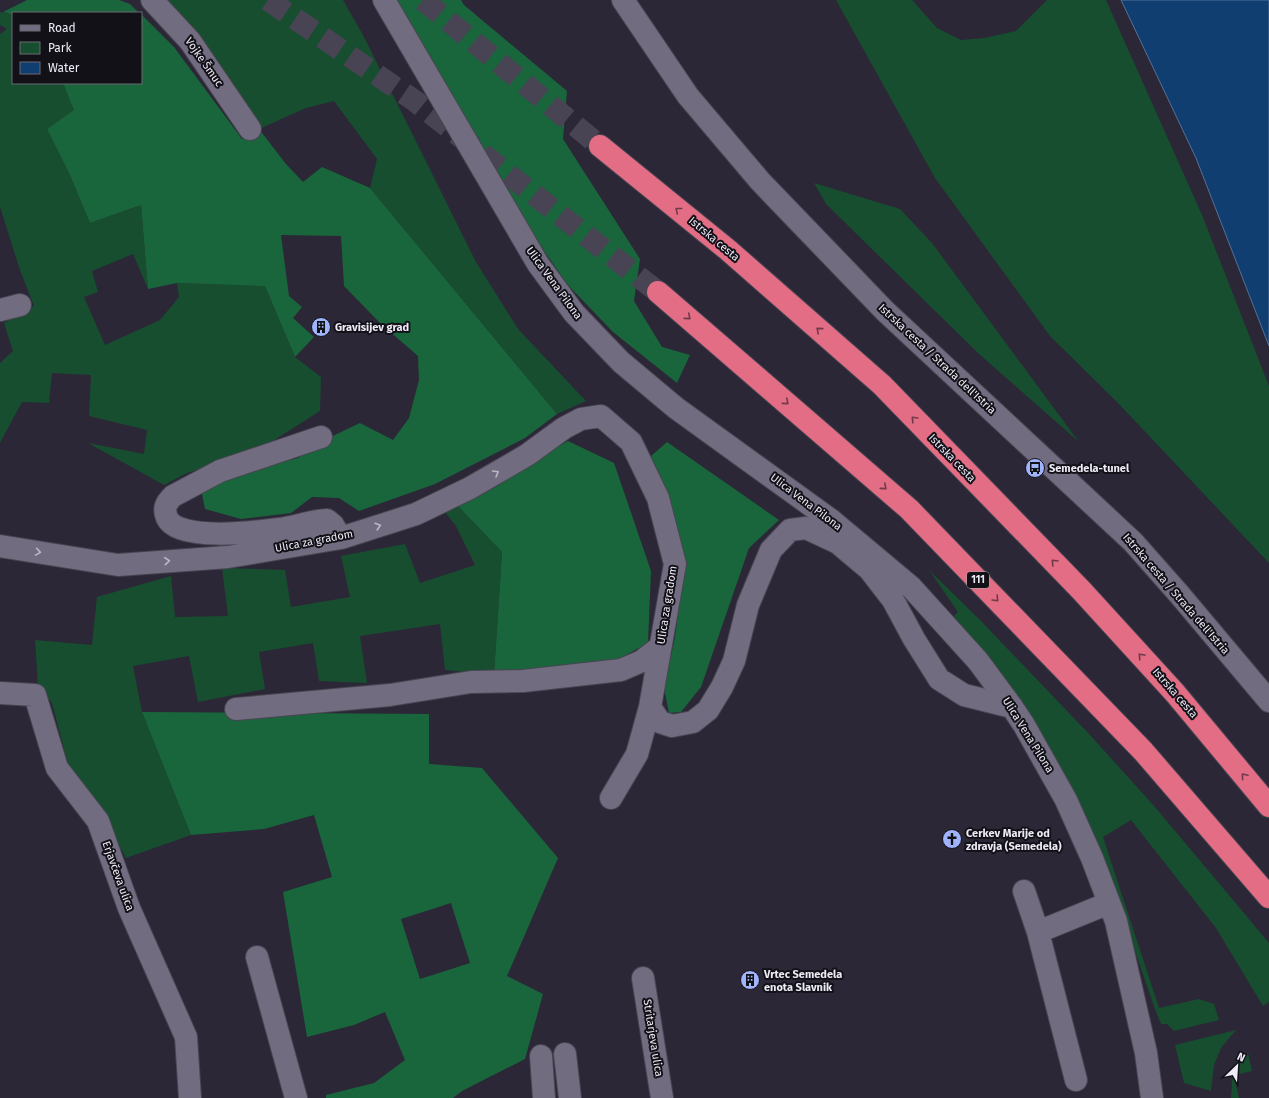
<svg xmlns="http://www.w3.org/2000/svg" width="1269" height="1098" font-family="'Fira Sans',sans-serif">
	<style>
		.green { fill: #174e2f }
		.forest { fill: #19663c; fill-rule: evenodd }
		.water { fill: #103e71; stroke: #537299 }
		.lines { fill: none; stroke-linecap: round; stroke-linejoin: round }
		.highway-tunnel { stroke: #484454; stroke-width: 22; stroke-dasharray: 22 11; stroke-linecap: butt }
		.minor-casing { stroke: #484552; stroke-width: 24 }
		.highway-casing { stroke: #484552; stroke-width: 24 }
		.minor { stroke: #716c7f; stroke-width: 22 }
		.highway { stroke: #e26d84; stroke-width: 22 }
		.oneway { stroke: #703a49 }
		.oneway2 { stroke: #bcb8c6 }
		.labels { text-anchor: middle; dominant-baseline: central; stroke-width: 4; stroke-linejoin: round; paint-order: stroke }
		.shield { fill: #131118; stroke: #acaab3; stroke-width: 1 }
		.shield-label { font-size: 10px; font-weight: bold; fill: #eeebf6 }
		.street-label { font-size: 11px; fill: #eeebf6; stroke: #131118 }
		.poi-label { font-size: 11px; font-weight: bold; fill: #eeebf6; stroke: #131118; text-anchor: start }
	</style>
	<rect width="100%" height="100%" fill="#2b2737"/>
	<path class="green" d="M162,0H343L363,35L476,262L518,329L586,401L557,414L370,188L377,159L334,101L306,108L259,129Z
		M836,0H912L937,28L961,40L984,38L1016,31L1047,0H1106L1202,215L1269,386V563L1119,404L1050,336L935,178Z
		M0,12L13,15V83H63L75,110L47,129L69,173L90,223L141,205L148,289L133,254L92,271L98,292L84,297L105,345L160,320L179,297L177,283L265,286L295,357L321,377L320,411L265,446L185,474L164,485L88,443L144,454L147,430L89,416L91,375L52,373L49,403L22,402L0,443V363L13,351L4,323L34,306L20,270L0,207V34L7,29L0,25Z
		M814,183L900,209L932,243L1079,442L979,354L826,204Z
		M456,504L502,552L494,675L445,670L440,624L360,636L367,683L319,681L313,643L259,652L265,689L198,702L189,656L133,666L142,712L191,835L126,858L103,815L68,764L52,703L38,686L35,640L92,645L97,597L171,576L175,617L228,616L222,568L285,570L291,607L350,597L341,556L405,544L420,583L475,565L456,526L445,512Z
		M929,570L983,623L1090,735L1155,807L1269,943V1002L1263,1006L1216,928L1131,820L1103,837L1159,1008L1199,999L1214,1004L1219,1020L1174,1031L1167,1024H1161L1155,1009L1097,841L1036,728L997,672L954,616L958,612Z
		M1236,1030L1221,1048L1214,1065L1211,1091L1184,1083L1175,1045Z
		M1248,1053L1252,1071L1239,1074L1235,1080L1239,1098H1231L1232,1081L1237,1061Z"/>
	<path class="forest" d="M27,0H119L130,4L139,13H13V15L3,12Z
		M396,0H461L464,5L567,91L563,139L640,259L634,301L662,347L690,355L677,383L613,332L567,284L529,229Z
		M141,14L174,47L242,139L259,129L286,164L303,182L322,167L370,188L557,414L525,438L435,484L359,511L339,498L312,497L291,513L241,519L205,509L202,494L226,476L298,458L318,443L360,423L393,440L409,418L419,380L418,356L381,324L344,286L341,236L281,235L289,296L302,307L293,318L314,337L295,357L265,286L177,283L148,289L141,205L90,223L69,173L47,129L74,110L63,83H141Z
		M568,441L614,463L651,571L648,643L615,661L494,675L502,552L456,504Z
		M667,442L779,520L749,548L701,687L681,712L669,713L664,688L675,637L685,560L651,456Z
		M142,712L429,714V764L482,768L558,858L507,976L543,994L525,1059L462,1091L453,1098H326V1095L374,1083L405,1060L385,1012L354,1025L307,1037L283,892L332,877L314,815L264,829L191,835ZM451,903L470,963L420,979L401,919Z"/>
	<path class="water" d="M1121,0H1269V346L1196,158Z"/>
	<g class="lines">
		<path class="highway-tunnel" d="M268,0L415,101L658,292
			M423,0L600,146"/>
		<g class="minor-casing">
			<path id="minor" d="M152,0L190,41L250,129
				M384,0L538,264L574,313L621,362L676,408L831,520L911,587L978,661L1012,707L1024,725L1066,800L1092,858L1116,921L1146,1053L1152,1098
				M623,0L688,96L760,181L885,311L1133,542L1179,594L1269,701
				M0,310L20,305
				M321,437L220,471L173,496C166,503 163,508 167,518C178,542 256,532 279,529C295,527 310,521 327,520L333,525L341,538
				M0,546L118,565L228,557L341,538L416,514L470,488L527,455L564,428L581,419L601,416L631,442L658,498L675,564L650,707L660,722L672,726L693,722L708,710L722,687L734,661L748,605L771,550L790,530L806,528L838,543L869,569L893,600L914,639L939,679L964,695L1012,707
				M0,693L35,695L57,768L98,821L129,908L186,1037L190,1098
				M236,709L390,695L471,682L523,681L621,670L642,661L660,647
				M611,798L637,754L650,707
				M1024,891L1038,932L1109,903
				M1038,932L1076,1080
				M257,957L296,1098
				M643,978L662,1098
				M565,1054L570,1098
				M541,1056L544,1098"/>
		</g>
		<g class="highway-casing">
			<path id="highway" d="M600,146L728,250L882,385L1081,590L1175,693L1269,806
				M658,292L909,509L1143,751L1269,897"/>
		</g>
		<use href="#minor" class="minor"/>
		<use href="#highway" class="highway"/>
	</g>
	<defs><path id="oneway-chevron" d="M-2-3.5L2.5 0L-2 3.5" fill="none" stroke-width="1.6" stroke-linecap="round" stroke-linejoin="round"/></defs>
	<g class="oneway">
		<use href="#oneway-chevron" transform="translate(678 210) rotate(-141)"/>
		<use href="#oneway-chevron" transform="translate(688 317) rotate(41)"/>
		<use href="#oneway-chevron" transform="translate(819 330) rotate(-139)"/>
		<use href="#oneway-chevron" transform="translate(786 402) rotate(41)"/>
		<use href="#oneway-chevron" transform="translate(914 419) rotate(-134)"/>
		<use href="#oneway-chevron" transform="translate(884 487) rotate(41)"/>
		<use href="#oneway-chevron" transform="translate(1054 562) rotate(-134)"/>
		<use href="#oneway-chevron" transform="translate(996 599) rotate(46)"/>
		<use href="#oneway-chevron" transform="translate(1141 656) rotate(-133)"/>
		<use href="#oneway-chevron" transform="translate(1244 776) rotate(-130)"/>
	</g>
	<g class="oneway2">
		<use href="#oneway-chevron" transform="translate(496 473) rotate(-30)"/>
		<use href="#oneway-chevron" transform="translate(378 526) rotate(-17)"/>
		<use href="#oneway-chevron" transform="translate(38 552) rotate(9)"/>
		<use href="#oneway-chevron" transform="translate(167 561) rotate(-5)"/>
	</g>
	<defs>
		<g id="building-disc" transform="scale(1)"><circle r="9.5" fill="#a0b3fd" stroke="#131118"/><path d="M-4-6H4V6H1V3H-1V6H-4ZM-2.5-4.3h1.7v1.8h-1.7ZM.8-4.3h1.7v1.8H.8ZM-2.5-1h1.7V.8h-1.7ZM.8-1h1.7V.8H.8Z" fill="#111"/></g>
		<g id="bus-disc" transform="scale(1)"><circle r="9.5" fill="#a0b3fd" stroke="#131118"/><path d="M-5-6H5V4H4V6H2V4H-2V6H-4V4H-5ZM-3.5-4V0h7V-4ZM-3.5 1.2v1.5H-2V1.2ZM2 1.2v1.5H3.5V1.2Z" fill="#111"/></g>
		<g id="church-disc" transform="scale(1)"><circle r="9.5" fill="#a0b3fd" stroke="#131118"/><path d="M-1.2-6h2.4v3.5h3.3v2.4h-3.3V6h-2.4V-.1h-3.3v-2.4h3.3Z" fill="#111"/></g>
	</defs>
	<g fill-rule="evenodd">
		<use href="#building-disc" x="321" y="327"/>
		<use href="#bus-disc" x="1035" y="468"/>
		<use href="#church-disc" x="952" y="839"/>
		<use href="#building-disc" x="750" y="980"/>
	</g>
	<g class="labels">
		<rect class="shield" x="967" y="572" width="22" height="16" rx="3"/>
		<g class="shield-label">
			<text x="978" y="580">111</text>
		</g>
		<g class="street-label">
			<text transform="translate(204 62) rotate(55)">Vojke Šmuc</text>
			<text transform="translate(714 239) rotate(40)">Istrska cesta</text>
			<text transform="translate(554 283) rotate(54)">Ulica Vena Pilona</text>
			<text transform="translate(937 359) rotate(43)">Istrska cesta / Strada dell'Istria</text>
			<text transform="translate(952 458) rotate(46)">Istrska cesta</text>
			<text transform="translate(806 502) rotate(37)">Ulica Vena Pilona</text>
			<text transform="translate(314 541) rotate(-11)">Ulica za gradom</text>
			<text transform="translate(1176 594) rotate(49)">Istrska cesta / Strada dell'Istria</text>
			<text transform="translate(667 605) rotate(-81)">Ulica za gradom</text>
			<text transform="translate(1175 693) rotate(49)">Istrska cesta</text>
			<text transform="translate(1028 735) rotate(58)">Ulica Vena Pilona</text>
			<text transform="translate(118 876) rotate(70)">Erjavčeva ulica</text>
			<text transform="translate(653 1038) rotate(81)">Stritarjeva ulica</text>
		</g>
		<g class="poi-label">
			<text x="335" y="327">Gravisijev grad</text>
			<text x="1049" y="468">Semedela-tunel</text>
			<text x="966" y="833">Cerkev Marije od<tspan x="966" dy="13">zdravja (Semedela)</tspan></text>
			<text x="764" y="974">Vrtec Semedela<tspan x="764" dy="13">enota Slavnik</tspan></text>
		</g>
	</g>
	<rect x="12" y="12" width="130" height="72" fill="#131118" stroke="#6b6871"/>
	<rect x="20" y="25" width="20" height="6" fill="#716c7f" stroke="#6b6871"/>
	<text x="48" y="32" font-size="12" fill="#eeebf6">Road</text>
	<rect x="20" y="42" width="20" height="12" fill="#174e2f" stroke="#6b6871"/>
	<text x="48" y="52" font-size="12" fill="#eeebf6">Park</text>
	<rect x="20" y="62" width="20" height="12" fill="#103e71" stroke="#6b6871"/>
	<text x="48" y="72" font-size="12" fill="#eeebf6">Water</text>
	<g transform="translate(1237 1066) rotate(25)" stroke="#131118" stroke-width="3" paint-order="stroke">
	<path d="M0-3L7 15L0 10L-7 15Z" fill="#eeebf6"/>
	<text y="-6" font-size="11" font-weight="bold" text-anchor="middle" fill="#eeebf6">N</text>
	</g>
</svg>
